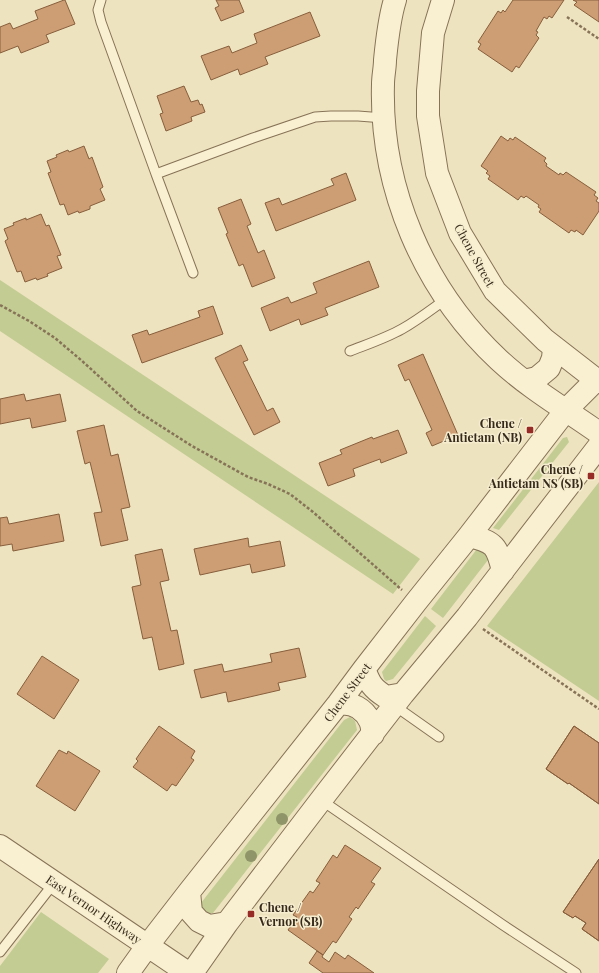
<svg xmlns="http://www.w3.org/2000/svg" width="599" height="973" font-family="'Playfair Display',serif">
	<style>
		.green { fill: #c2cc93 }
		.building { fill: #cd9e74; stroke: #875e3c }
		.lines { fill: none; stroke-linecap: round; stroke-linejoin: round }
		.service-casing { stroke: #877357; stroke-width: 11 }
		.tertiary-casing { stroke: #877357; stroke-width: 24 }
		.path { stroke: #877357; stroke-width: 2.5; stroke-dasharray: 3 2; stroke-linecap: butt }
		.service { stroke: #f9f0d2; stroke-width: 9 }
		.tertiary { stroke: #f9f0d2; stroke-width: 22 }
		.tree { fill: #909469 }
		.poi-dot { fill: #972c26; stroke: #f6edce; stroke-width: 1.5 }
		.labels { text-anchor: middle; dominant-baseline: central; stroke-width: 3; stroke-linejoin: round; paint-order: stroke }
		.street-label { font-size: 12px; fill: #362a1c; stroke: #f6edce }
		.poi-label { font-size: 12px; font-weight: bold; fill: #362a1c; stroke: #f6edce; text-anchor: end }
	</style>
	<rect width="100%" height="100%" fill="#eee3bf"/>
	<path class="green" d="M0,280L416,556L420,559L393,594L0,331Z
		M567,437L569,442L499,530L493,528L563,438Z
		M599,482V701L487,626Z
		M477,549L487,551L488,560L443,618L431,609Z
		M425,616L436,626L393,679L386,681L384,679L382,672Z
		M350,717L355,721L357,730L213,913H207L201,909V903L344,720Z
		M41,912L109,959L98,973H0V966Z"/>
	<path class="building" d="M64,0H65L75,24L46,35L49,42L21,53L18,46L0,53V27L10,23L13,29L38,19L35,11Z
		M216,0H239L244,12L221,21L215,8L219,6Z
		M513,0H564L552,18L549,16L547,19L544,17L536,31L538,32L536,35L539,38L519,68L516,66L512,72L478,49L481,44L478,42L498,11L501,13L503,10L505,12Z
		M573,0H599V22L574,5L577,2Z
		M310,12L320,36L265,57L268,64L240,75L238,69L211,80L201,56L229,46L232,53L257,43L254,34Z
		M184,86L191,102L198,100L200,105L202,104L205,112L191,117L192,121L166,131L160,114L163,113L157,96Z
		M501,136L508,141L510,138L513,140L515,137L546,158L544,161L547,164L546,166L559,175L560,173L563,175L566,172L596,192L594,195L598,198L596,201L599,203V211L583,235L576,230L575,232L571,230L569,233L539,212L541,209L538,207L539,205L526,196L524,198L521,196L518,200L488,179L490,176L486,173L488,171L481,166Z
		M84,146L89,159L92,157L103,187L100,189L105,200L90,206V209L79,213L78,211L68,215L64,204L60,205L48,173L51,172L47,161L57,157L56,155L68,150L69,152Z
		M346,173L356,200L276,231L265,203L279,198L282,205L334,185L331,179Z
		M241,199L251,224L247,226L258,253L264,250L275,278L252,287L243,264L239,266L226,234L228,233L218,208Z
		M41,214L46,226L49,225L61,255L57,256L62,268L47,274L48,276L37,280L36,278L25,282L21,271L17,272L5,241L8,239L4,229L14,225L13,223L26,218V220Z
		M369,261L379,287L325,308L328,315L301,325L299,319L270,331L261,308L288,297L291,303L317,293L313,283Z
		M213,306L223,334L142,363L132,335L147,330L149,335L200,317L198,311Z
		M241,345L248,360L243,362L267,411L273,408L280,422L254,435L215,358Z
		M423,354L458,435L432,446L426,433L432,430L409,379L405,381L398,365Z
		M24,394L26,401L60,394L66,421L32,428L30,418L0,424V399Z
		M104,425L111,456L118,454L130,507L121,509L128,540L101,546L94,513L102,512L90,462L85,464L77,431Z
		M398,430L407,453L381,463L380,459L353,469L355,476L328,486L319,463L342,454L340,450L372,437L373,439Z
		M59,514L64,541L13,551L12,544L0,546V518L7,517L9,524Z
		M248,538L249,547L280,541L285,566L252,573L250,564L200,575L194,549Z
		M162,549L169,580L160,582L171,631L177,630L184,664L159,670L152,637L143,639L132,587L141,585L135,555Z
		M299,648L306,677L278,683L280,690L228,702L226,692L201,698L194,670L222,664L224,672L272,662L270,654Z
		M42,656L79,680L54,719L17,694Z
		M159,726L195,751L191,758L194,760L176,786L172,784L167,791L133,767L138,761L136,759Z
		M574,726L599,743V804L569,783L568,784L546,769Z
		M574,726L599,743V804L569,783L568,784L546,769Z
		M59,750L67,754L68,751L100,771L75,811L36,786Z
		M345,845L381,868L371,882L375,884L358,909L356,907L349,917L352,919L336,943L333,941L323,955L288,930L297,917L293,915L310,891L313,893L320,883L316,881L333,855L337,858Z
		M599,859V941L582,929L586,923L575,916L573,918L563,912Z
		M599,859V941L582,929L586,923L575,916L573,918L563,912Z
		M317,951L323,955L322,957L329,962L335,952L345,959L348,955L374,973H323L309,963Z"/>
	<g class="lines">
		<g class="service-casing">
			<path id="service" d="M101,0L98,10L101,22L156,174
				M193,273L156,174L253,138L315,117L331,116H358L384,118
				M350,351C368,344 386,338 402,329C418,320 432,309 446,299
				M395,706L439,737
				M321,800L503,925L576,973
				M0,952L54,883"/>
		</g>
		<g class="tertiary-casing">
			<path id="tertiary" d="M395,0C389,19 387,40 385,60C385,68 383,76 383,84C380,187 423,289 499,360C529,388 565,409 599,433
				M443,0L433,33L428,91V116L437,173L460,233L495,291L545,340L599,382
				M524,381L537,378L549,368L553,358L554,348
				M469,536C495,542 497,546 503,571
				M364,669C370,684 372,688 386,697L403,694
				M338,704C352,702 364,709 370,721C372,725 372,730 373,734
				M0,846L188,973
				M189,892L191,912L199,921L209,926L227,923
				M128,973L148,945L189,892L338,704L364,669L416,602L469,536L566,410L596,380
				M192,973L227,923L321,800L403,694L467,617L599,446"/>
		</g>
		<path class="path" d="M567,17L599,39
			M0,305L29,321L55,338L81,360L137,411L192,446L248,477L268,484L290,494L313,512L402,590
			M483,629L599,709"/>
		<use href="#service" class="service"/>
		<use href="#tertiary" class="tertiary"/>
	</g>
	<g class="tree">
		<circle cx="282" cy="819" r="6"/>
		<circle cx="251" cy="856" r="6"/>
	</g>
	<g class="poi-dot">
		<rect x="526" y="426" width="8" height="8" rx="2"/>
		<rect x="587" y="472" width="8" height="8" rx="2"/>
		<rect x="247" y="910" width="8" height="8" rx="2"/>
	</g>
	<g class="labels">
		<g class="street-label">
			<text transform="translate(475 255) rotate(61)">Chene Street</text>
			<text transform="translate(347 692) rotate(-53)">Chene Street</text>
			<text transform="translate(94 909) rotate(34)">East Vernor Highway</text>
		</g>
		<g class="poi-label">
			<text x="522" y="423">Chene /<tspan x="522" dy="14">Antietam (NB)</tspan></text>
			<text x="583" y="469">Chene /<tspan x="583" dy="14">Antietam NS (SB)</tspan></text>
			<text x="259" y="907" text-anchor="start">Chene /<tspan x="259" dy="14">Vernor (SB)</tspan></text>
		</g>
	</g>
</svg>
